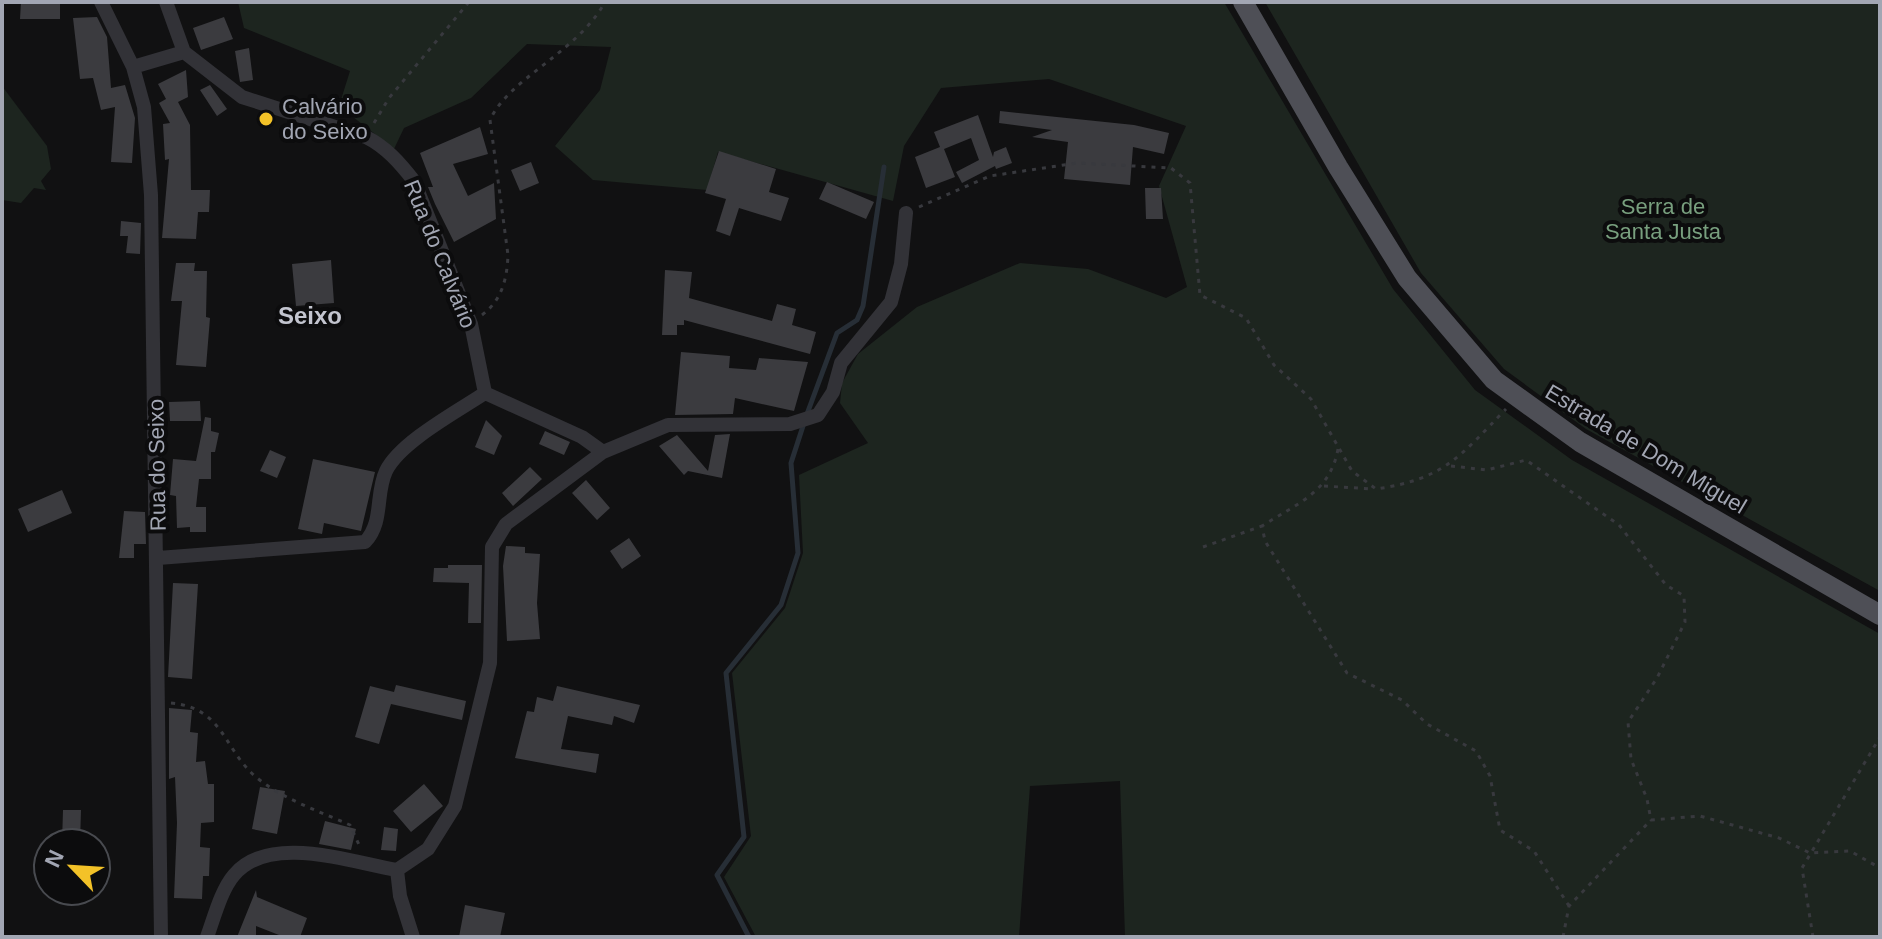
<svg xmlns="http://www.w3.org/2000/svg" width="1882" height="939" font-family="Helvetica,sans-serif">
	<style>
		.green { fill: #1d251f }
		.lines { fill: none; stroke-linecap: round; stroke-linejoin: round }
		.stream { stroke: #272e36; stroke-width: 5 }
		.building { fill: #3b3b3f }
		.path { stroke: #38393e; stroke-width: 3; stroke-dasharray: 4 6; stroke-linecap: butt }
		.minor { stroke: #323237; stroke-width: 14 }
		.primary { stroke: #4e4f56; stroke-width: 20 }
		.poi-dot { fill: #f3c228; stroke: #0c0c0d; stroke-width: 3 }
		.labels { text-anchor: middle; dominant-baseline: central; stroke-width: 8; stroke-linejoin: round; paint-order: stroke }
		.poi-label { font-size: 22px; fill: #a2a6b3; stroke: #0c0c0d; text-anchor: start }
		.park-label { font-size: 22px; fill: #789f7e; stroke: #0c0c0d }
		.street-label { font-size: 22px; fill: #a2a6b3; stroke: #0c0c0d }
		.neighbourhood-label { font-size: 24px; font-weight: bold; fill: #c3c5cf; stroke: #0c0c0d }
	</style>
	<rect width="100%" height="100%" fill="#111112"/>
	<path class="green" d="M238,2H1224L1393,289L1475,390L1572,460L1880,634V937H1125L1120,781L1030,786L1019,937H756L724,877L751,836L732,673L785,608L803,553L799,475L868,443L840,403L842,383L858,354L917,307L1020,263L1088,269L1166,298L1187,287L1159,186L1186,126L1049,79L941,88L904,146L893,201L718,152L707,190L593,180L555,146L600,90L611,47L527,44L471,98L404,128L394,149L339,106L350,71L244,28Z
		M1265,2H1880V591L1586,429L1504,369L1421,273Z
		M2,86L47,146L51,169L41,181L46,190L34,188L21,203L2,200Z"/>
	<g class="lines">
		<path class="stream" d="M807,414L837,333L857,320L863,306L884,167
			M749,937L717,875L744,837L726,673L781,605L798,553L791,463L803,426"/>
	</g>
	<path class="building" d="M21,2L60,4V19H20Z
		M97,17L107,37L111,88L125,85L135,118L132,163L111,162L115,107L101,110L93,78L80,79L73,18Z
		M224,17L233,39L201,50L193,28Z
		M249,48L253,80L240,82L235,51Z
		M186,70L188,97L178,102L190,125L191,190H210L209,212H198L196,239L162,238L169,159L165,160L163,124L170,123L159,103L166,99L158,84Z
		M210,85L227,109L217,116L200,90Z
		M1000,111L1134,125L1169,133L1164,154L1133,147L1130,185L1064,179L1068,142L1032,137L1052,130L999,123Z
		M978,115L993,157L994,152L1006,147L1012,163L996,169L995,166L962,183L956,172L979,160L971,138L944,149L955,177L926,188L915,157L940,147L934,132Z
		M480,127L488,154L453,164L468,196L494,183L496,219L454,242L435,204L428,187H433L420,153Z
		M719,151L776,169L769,192L789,198L781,221L739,208L730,236L716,231L726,199L705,193Z
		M531,162L539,183L520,191L511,170Z
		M827,182L874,202L866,219L819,199Z
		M1145,188H1161L1163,219H1146Z
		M121,221L141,223L140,254L126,253L128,236H120Z
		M331,260L334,303L296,306L292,264Z
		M176,263H195L194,271H207L206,317L210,318L206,367L176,365L182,301H171Z
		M665,270L692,272L689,298L772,321L777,304L796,309L792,325L816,332L810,354L684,320V325H677V335H662Z
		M681,352L730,356L729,368L756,370L759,358L808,362L794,411L735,398L733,414L675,415Z
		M200,401L201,421H170L169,402Z
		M205,417L211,418V431L219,433L215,452H211V479H199L196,507H206V532H190V527L177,528L176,496L170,495L173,459L196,461Z
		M486,420L502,436L494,455L475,447Z
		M545,431L570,442L564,455L539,444Z
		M730,434L722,478L688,471L684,475L659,446L677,435L708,471L715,435Z
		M270,450L286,457L277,478L260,471Z
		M313,459L375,472L361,531L324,523L322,534L298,529Z
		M530,467L542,479L513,506L502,493Z
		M586,480L610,508L597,520L572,493Z
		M62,490L72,513L28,532L18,509Z
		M124,511L145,512L146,544H134V558H119Z
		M629,538L641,556L622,569L610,551Z
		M506,546L525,547V553L540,554L537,603L540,639L507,641L503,566Z
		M448,565H482L481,623H468L469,583L433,582L434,568H448Z
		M173,583L198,584L192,679L168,677Z
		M396,685L466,701L462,720L391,704L379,744L355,737L370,686L394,692Z
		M557,686L640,705L634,723L614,716L612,725L568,716L561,749L599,754L596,773L515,758L527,711L534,712L537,697L553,701Z
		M169,708L192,710L190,732L198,733L196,762L205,761L208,784H214V822L201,823L200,847L210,848L209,876H203L202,899L174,898L177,823L175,777L169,779Z
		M424,784L443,806L411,832L393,811Z
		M260,787L285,791L277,834L252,829Z
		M63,810H81L80,843H62Z
		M325,821L356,829L351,850L319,844Z
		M384,827L398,829L396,851L381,850Z
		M256,890L257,897L307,918L300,937H284L256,926V937H237Z
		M465,905L505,913L500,937H459Z"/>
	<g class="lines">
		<path class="path" d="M374,123L389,98L469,2
			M919,207L990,176L1077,163L1171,168L1190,183L1200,295L1246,318L1274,365L1311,399L1352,471L1376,489C1445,479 1460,456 1506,409
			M482,315C502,300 507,279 508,255L490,120C509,78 577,53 605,2
			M1338,449C1330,493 1296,504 1262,526L1265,541L1347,673L1402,700L1427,724L1476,751L1490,776L1500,830L1534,851L1569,906
			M1451,466L1487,470L1526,460L1619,525L1666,585L1684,596L1685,622L1657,678L1628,722L1631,759L1647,799L1651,820L1700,816L1779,838L1810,853L1850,851L1880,868
			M1324,486L1372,489
			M1203,547L1262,526
			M171,703C224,708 223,749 256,777C282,799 319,811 350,825L360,847
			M1563,937L1569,906L1651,820
			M1813,937L1802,868L1880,737"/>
		<path class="minor" d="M101,2L133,67L144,107L151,195L161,937
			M184,52L242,97L366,137C386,147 400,163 414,181L471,324L485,393L582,437L603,452
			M133,67L184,52L166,2
			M158,558L365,542C384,522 375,494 386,471C400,442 458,411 485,393
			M397,870L428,849L455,806L490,663L492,547L506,524L603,452L668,425L790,424L818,415L833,392L841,363L891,302L901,264L906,213
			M397,870L400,896L413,937
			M207,937C214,918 221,890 234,875C269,833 350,862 397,870"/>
		<path class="primary" d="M1243,2L1338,167L1407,278L1494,380L1580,442L1880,615"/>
	</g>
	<circle class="poi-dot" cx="266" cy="119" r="8"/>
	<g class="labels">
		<g class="poi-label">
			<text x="282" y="106">Calvário<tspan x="282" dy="25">do Seixo</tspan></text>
		</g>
		<g class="park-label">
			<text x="1663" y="206">Serra de<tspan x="1663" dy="25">Santa Justa</tspan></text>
		</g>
		<g class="street-label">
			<text transform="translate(440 254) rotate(68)">Rua do Calvário</text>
			<text transform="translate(1646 449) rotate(31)">Estrada de Dom Miguel</text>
			<text transform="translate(157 465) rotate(-91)">Rua do Seixo</text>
		</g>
		<g class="neighbourhood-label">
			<text x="310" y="315">Seixo</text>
		</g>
	</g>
	<rect width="1882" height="939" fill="none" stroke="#a2a6b3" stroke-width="8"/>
	<g transform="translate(72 867) rotate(295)"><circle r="38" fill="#0c0c0d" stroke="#484a4f" stroke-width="2"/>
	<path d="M0-6L14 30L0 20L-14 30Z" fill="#f3c228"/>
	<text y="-12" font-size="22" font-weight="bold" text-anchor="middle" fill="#a2a6b3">N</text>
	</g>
</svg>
